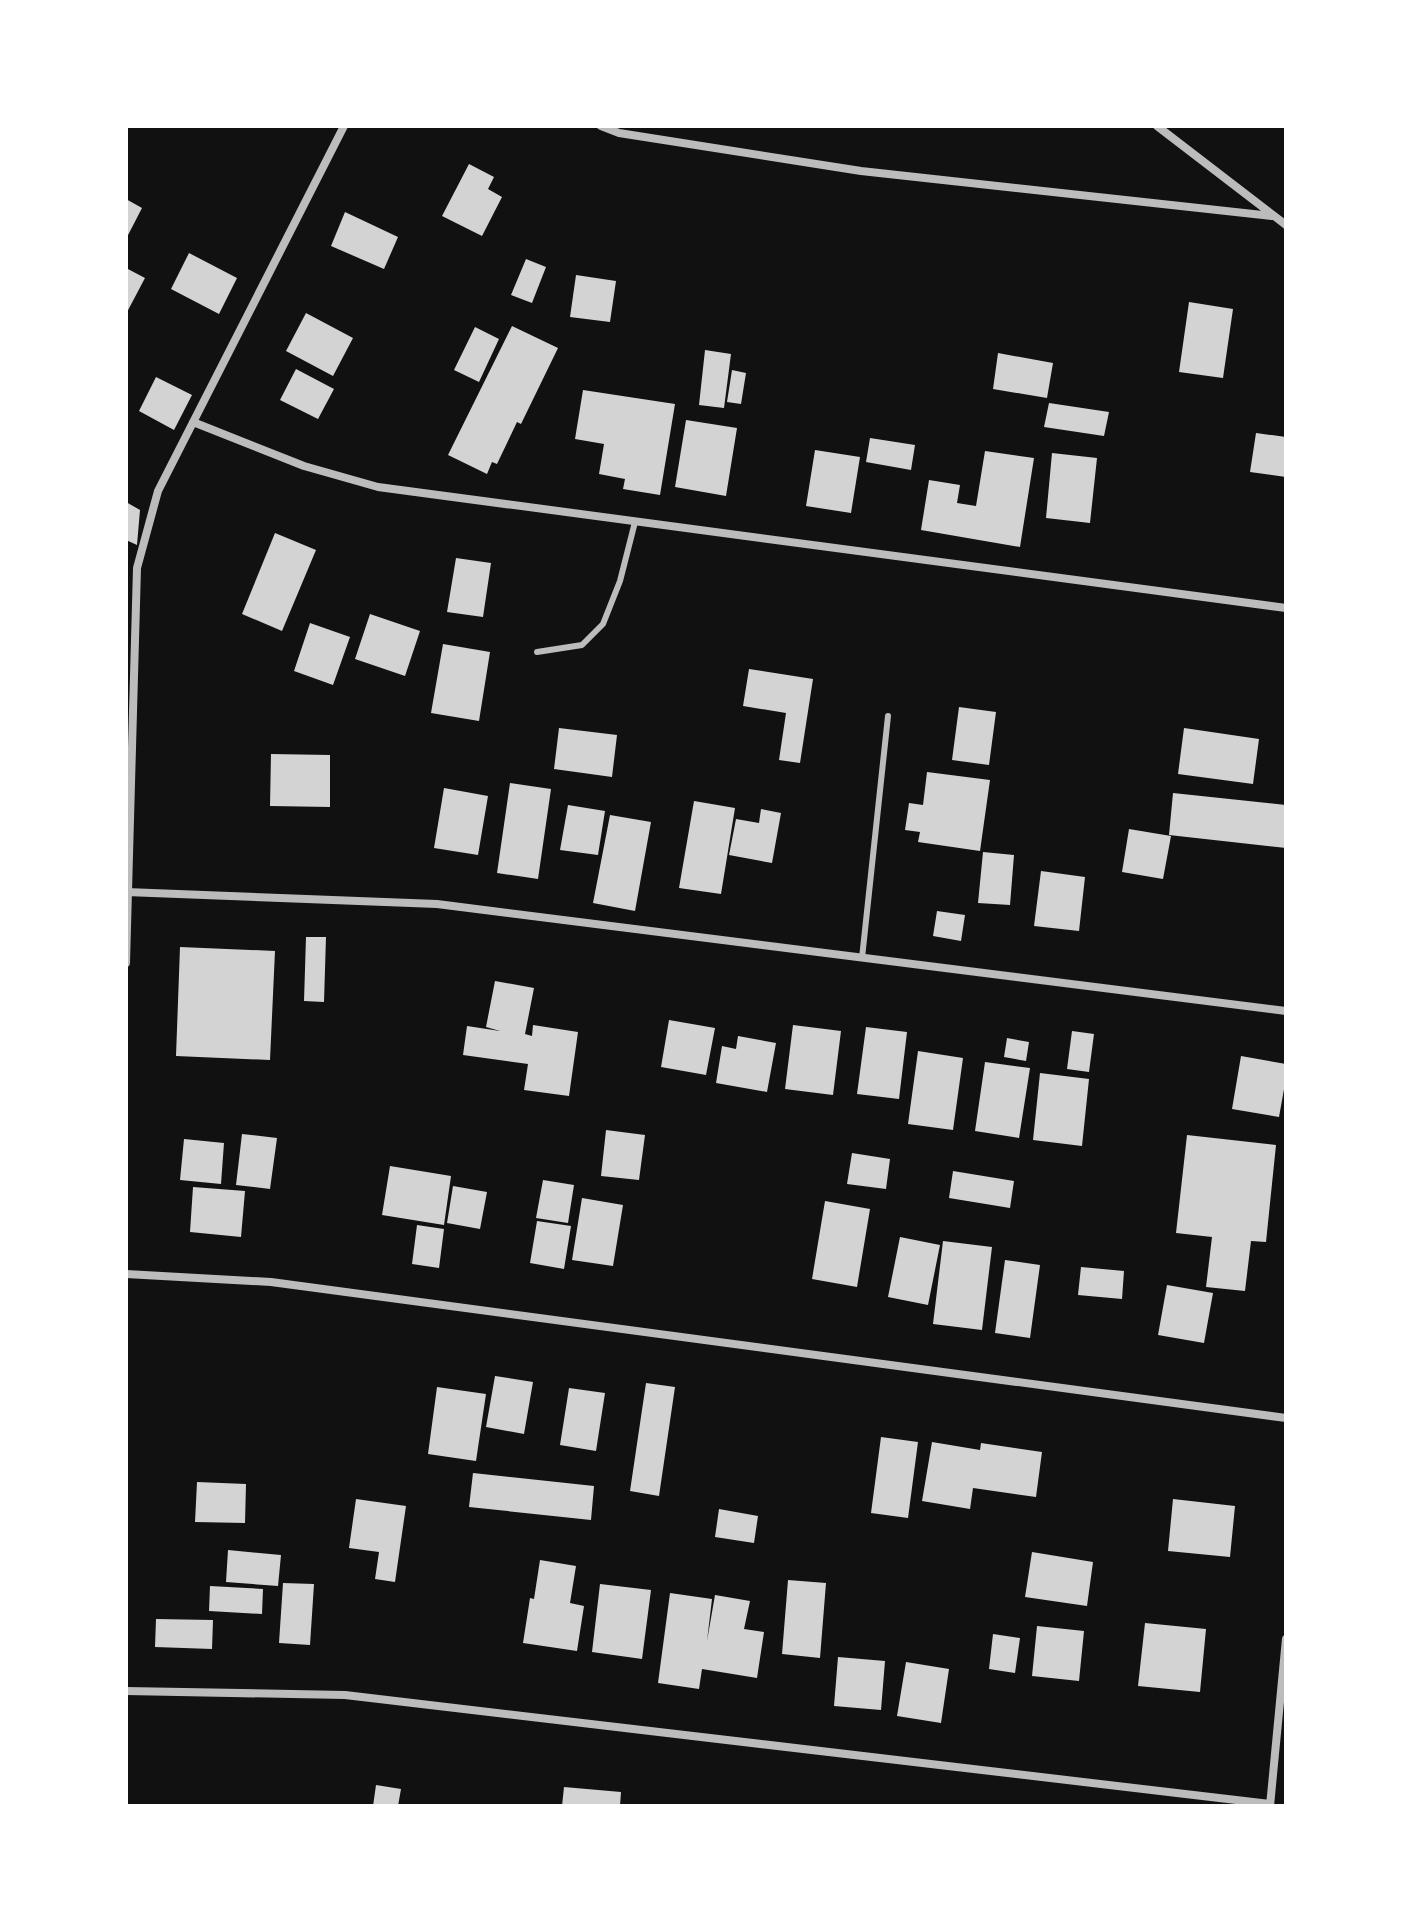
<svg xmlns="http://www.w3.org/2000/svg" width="1412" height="1932" font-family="'DejaVu Sans',sans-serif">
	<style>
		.building { fill: #d3d3d3 }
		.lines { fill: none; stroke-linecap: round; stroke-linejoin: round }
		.service { stroke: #bcbcbc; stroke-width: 6 }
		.minor { stroke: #bcbcbc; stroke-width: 8 }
	</style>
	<rect width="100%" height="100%" fill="#111"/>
	<path class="building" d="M469,164L494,177L488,189L502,197L482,236L442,216Z
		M126,199L142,208L126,239Z
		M345,212L398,237L384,269L331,246Z
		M189,253L237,278L219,314L171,289Z
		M526,259L546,267L532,303L511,295Z
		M126,268L145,278L126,314Z
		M576,275L616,281L610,322L570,317Z
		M1189,302L1233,309L1223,378L1179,372Z
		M306,313L353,338L333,376L286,351Z
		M512,326L558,348L521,424L517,422L497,464L492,462L487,474L448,455Z
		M475,327L499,339L479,382L454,370Z
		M705,350L731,354L724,408L699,405Z
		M998,353L1053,363L1047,398L993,389Z
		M296,369L334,389L318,419L280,400Z
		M732,370L746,373L741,404L727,402Z
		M156,377L192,395L174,430L139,411Z
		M583,390L675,404L660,495L623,489L625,479L599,474L604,444L575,439Z
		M1049,403L1109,412L1104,436L1044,427Z
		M686,420L737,428L726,496L675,487Z
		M1256,433L1286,437V477L1250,472Z
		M870,438L915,445L911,470L866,462Z
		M815,450L860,457L851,513L806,506Z
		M985,451L1034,458L1020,547L921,530L929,480L960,485L957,503L976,506Z
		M1052,453L1097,458L1090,523L1046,518Z
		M126,502L140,510L137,545L126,540Z
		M275,533L316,550L282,631L242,614Z
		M456,558L491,563L483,617L447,612Z
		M370,614L420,631L405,676L355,659Z
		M310,623L350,637L333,685L294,671Z
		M443,644L490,652L479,721L431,713Z
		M749,669L813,679L800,763L779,760L786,713L743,706Z
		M959,707L996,712L989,765L952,760Z
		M559,728L617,735L612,777L554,769Z
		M1184,728L1259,739L1253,784L1178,774Z
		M271,754L330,755V807L270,806Z
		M927,772L990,780L980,851L918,842L920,832L905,830L909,803L923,805Z
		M510,783L551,789L538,879L497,873Z
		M444,788L488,796L478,855L434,848Z
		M1173,793L1286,805V848L1169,835Z
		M694,801L735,808L721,894L679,888Z
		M568,805L605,811L598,855L560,850Z
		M761,809L781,813L772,863L729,855L736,819L759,823Z
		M610,815L651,822L635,911L593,903Z
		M1129,829L1171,836L1163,879L1122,872Z
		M983,852L1014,855L1010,905L978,903Z
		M1041,871L1085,877L1079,931L1034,926Z
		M937,911L965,915L961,941L933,936Z
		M306,937H326L324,1002L304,1001Z
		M180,947L275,951L270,1060L176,1056Z
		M495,981L534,988L525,1034L532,1036L533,1025L578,1032L569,1096L524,1090L528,1064L463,1055L467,1026L500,1031L486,1027Z
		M669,1020L715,1028L706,1075L661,1067Z
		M793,1025L841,1031L833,1095L785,1089Z
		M866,1027L907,1032L899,1099L857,1094Z
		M1072,1031L1094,1034L1089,1072L1067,1069Z
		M738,1036L776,1043L767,1092L716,1083L722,1046L736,1049Z
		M1007,1038L1029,1042L1026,1061L1004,1057Z
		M918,1051L963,1058L953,1130L908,1124Z
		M1241,1056L1286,1064V1078L1279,1117L1232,1109Z
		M985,1062L1030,1068L1019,1138L975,1131Z
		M1040,1073L1089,1079L1082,1146L1033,1140Z
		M606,1130L645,1135L639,1180L601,1176Z
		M242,1134L277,1138L270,1189L236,1185Z
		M1187,1135L1276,1145L1266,1242L1251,1241L1245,1291L1206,1287L1212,1237L1176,1233Z
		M184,1139L224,1143L221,1184L180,1180Z
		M852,1153L890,1159L886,1189L847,1184Z
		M390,1166L451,1176L444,1225L382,1215Z
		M953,1171L1014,1181L1010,1208L949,1198Z
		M543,1180L574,1185L568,1223L536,1218Z
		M453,1186L487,1192L480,1229L447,1223Z
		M193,1187L245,1191L241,1237L190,1232Z
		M582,1198L623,1205L613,1266L572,1260Z
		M825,1201L870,1209L857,1287L812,1279Z
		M537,1221L571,1226L564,1269L530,1263Z
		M417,1225L444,1229L439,1268L412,1264Z
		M900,1237L940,1245L928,1305L888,1297Z
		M943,1241L992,1247L982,1330L933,1324Z
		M1005,1260L1040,1265L1030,1338L995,1333Z
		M1081,1267L1124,1271L1122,1299L1078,1295Z
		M1167,1285L1213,1293L1204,1343L1158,1335Z
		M495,1376L533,1382L524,1434L486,1427Z
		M646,1383L675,1387L659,1496L630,1491Z
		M437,1387L486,1394L476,1461L428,1454Z
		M569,1388L605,1393L596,1451L560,1445Z
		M881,1437L918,1442L908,1518L871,1513Z
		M932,1442L980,1450L981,1443L1042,1452L1036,1497L973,1488L970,1509L922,1501Z
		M473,1473L594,1486L591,1520L469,1507Z
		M197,1482L246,1484L245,1523L195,1522Z
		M356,1499L406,1506L395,1582L375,1579L379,1552L349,1548Z
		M1173,1499L1235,1506L1230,1557L1168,1551Z
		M719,1509L758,1516L754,1543L715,1537Z
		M228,1550L281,1555L278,1586L226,1582Z
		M1032,1552L1093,1562L1087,1606L1025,1597Z
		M540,1560L576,1566L570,1603L584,1606L577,1651L523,1643L530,1598L534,1599Z
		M788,1580L826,1583L820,1658L782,1654Z
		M283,1583L314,1584L310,1645L279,1643Z
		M600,1584L651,1590L642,1659L592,1652Z
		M210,1586L263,1589L262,1614L209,1611Z
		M670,1593L712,1599L707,1641L715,1595L750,1601L744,1629L764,1632L757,1678L702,1669L699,1689L658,1683Z
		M156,1619L213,1620L212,1649L155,1647Z
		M1145,1623L1206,1629L1200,1692L1138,1686Z
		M1037,1626L1084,1631L1079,1681L1032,1676Z
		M993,1634L1020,1638L1015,1673L989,1669Z
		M838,1657L885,1661L881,1710L834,1706Z
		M906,1662L949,1669L941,1723L897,1716Z
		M376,1785L401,1789L398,1806H373Z
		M564,1787L621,1792L620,1806H562Z"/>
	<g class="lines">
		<path class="service" d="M537,652L582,645L603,624L620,581L635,522
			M862,958L888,716"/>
		<path class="minor" d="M601,126L619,133L861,171L1272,216
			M1157,126L1286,225
			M193,422L304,466L378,487L1286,608
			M126,892L437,904L1286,1011
			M126,963L137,568L158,491L344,126
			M126,1274L271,1282L1286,1418
			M126,1691L345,1695L1270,1804
			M1270,1806L1286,1639"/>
	</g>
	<rect width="1412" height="1932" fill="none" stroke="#ffffff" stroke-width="256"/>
</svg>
